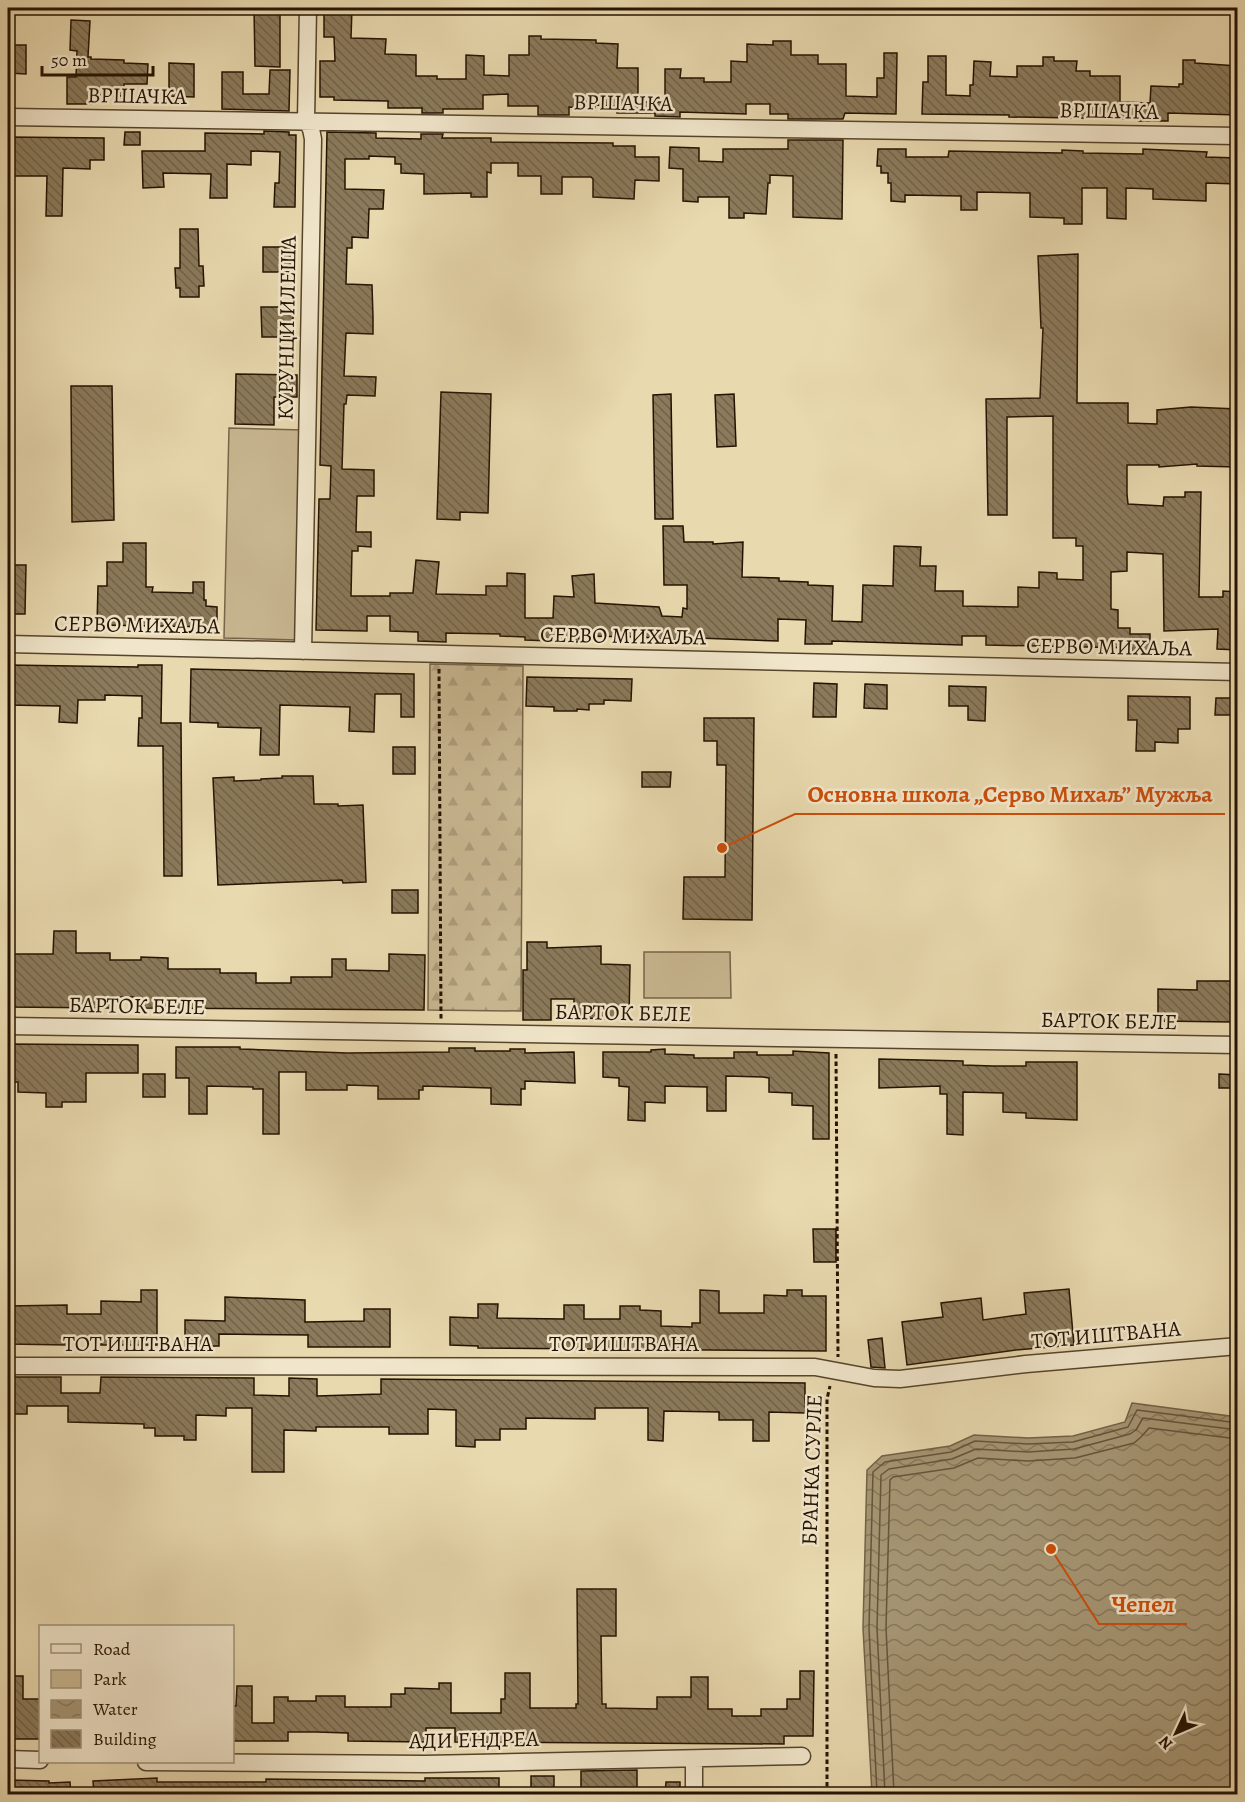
<svg xmlns="http://www.w3.org/2000/svg" width="1245" height="1802" font-family="Alegreya,serif">
	<style>
		.green { fill: #c8b791; stroke: #766549; stroke-width: 1.5 }
		.forest { fill: url(#forest-firs); stroke: #766549; stroke-width: 1.5 }
		.water { fill: url(#water-waves); stroke: #726246; stroke-width: 1.5 }
		.lines { fill: none; stroke-linecap: round; stroke-linejoin: round }
		.shore { stroke: #66543a; stroke-width: 1.5 }
		.building { fill: url(#building-back-hatch); stroke: #251301; stroke-width: 1.5 }
		.street-casing { stroke: #56442c; stroke-width: 19 }
		.path { stroke: #251301; stroke-width: 3; stroke-dasharray: 4.5 3; stroke-linecap: butt }
		.street { stroke: #f1e6cb; stroke-width: 16 }
		.labels { text-anchor: middle; dominant-baseline: central; stroke-width: 5; stroke-linejoin: round; paint-order: stroke }
		.street-label { font-size: 22px; fill: #251301; stroke: #f1e6cb }
		.leader { fill: none; stroke: #cb4e0a; stroke-width: 2 }
		.callout-dot { fill: #cb4e0a; stroke: #f1e6cb; stroke-width: 2 }
		.callout-label { font-size: 24px; text-anchor: middle; font-weight: bold; fill: #cb4e0a; stroke: #f1e6cb; stroke-width: 5; stroke-linejoin: round; paint-order: stroke }
	</style>
	<defs>
		<pattern id="forest-firs" width="22" height="20" patternUnits="userSpaceOnUse" patternTransform="scale(1.5)"><rect width="22" height="20" fill="#c8b791"/><path d="M5 1l3.5 6h-7zM16 11l3.5 6h-7z" fill="#ac9c7b"/></pattern>
		<pattern id="water-waves" width="16" height="10" patternUnits="userSpaceOnUse" patternTransform="scale(1.5)"><rect width="16" height="10" fill="#a69674"/><path d="M0 5q4-4 8 0t8 0" fill="none" stroke="#87795d"/></pattern>
		<pattern id="building-back-hatch" width="6" height="6" patternUnits="userSpaceOnUse" patternTransform="scale(1.5)"><rect width="6" height="6" fill="#8b7a5b"/><path d="M-1 5l2 2M0 0l6 6M5-1l2 2" fill="none" stroke="#716349"/></pattern>
	</defs>
	<rect width="100%" height="100%" fill="#e9d9af"/>
	<filter id="stains"><feTurbulence type="fractalNoise" baseFrequency=".00333" numOctaves="4"/><feColorMatrix values="0 0 0 0 .2 0 0 0 0 .09 0 0 0 0 .02 0 0 0 .5 -.17"/></filter>
	<radialGradient id="worn" r=".72"><stop offset=".6" stop-color="#630" stop-opacity="0"/><stop offset="1" stop-color="#630" stop-opacity=".3"/></radialGradient>
	<path class="green" d="M229,428L303,430L298,640L224,638Z
		M644,952H730L731,998H644Z"/>
	<path class="forest" d="M430,664L523,666L521,1011L428,1010Z"/>
	<path class="water" d="M1132,1403L1237,1417V1794H872L863,1628L867,1470L882,1456L950,1446L974,1435L1028,1438L1073,1436L1125,1422Z"/>
	<g class="lines">
		<path class="shore" d="M877,1794L869,1628L873,1472L885,1462L951,1452L975,1441L1028,1444L1073,1442L1128,1427L1137,1410L1238,1423
			M885,1794L877,1628L881,1475L889,1469L952,1459L976,1449L1028,1452L1074,1449L1130,1434L1136,1430L1143,1418L1238,1430
			M894,1794L886,1628L890,1480L893,1477L954,1468L978,1458L1028,1461L1075,1458L1134,1443L1141,1437L1149,1428L1238,1439"/>
	</g>
	<path class="building" d="M254,8H280V67L255,66Z
		M352,8L351,38L386,39L385,54L416,55V76H437V79H466V55L484,56V75L509,76V55H529V36H541V39L596,40V43L618,44L617,68H638V102H665V69H681L680,78H704V82H731V61L747,62V44L773,45V41H791V55H818V64H846V96L877,97V78H884V53H897L896,114L845,113L843,119H788V114H770V104H746V114L680,112V117L655,116V113H617V106L595,105V108L569,107V115H538V106H508V94L483,95V109H443V113H422V108H388V101L334,100V97H320V61H335L334,37H324V9Z
		M71,20L90,21L88,57H91V59L124,60V63L148,64L147,84H124L123,96L91,95V104H67V77H76L77,51L70,50Z
		M8,45H26V74L8,73Z
		M928,56H946V95L970,96V85H973L974,61L991,62L990,76L1017,77V66H1043V57H1054V61H1077L1076,71H1090V76H1120V102L1150,103L1151,86L1179,87V84H1183V60H1195V63L1238,66V115L1168,113V121H1139V119L1009,117V115L922,114L923,82H928Z
		M169,63L194,64V97L169,96Z
		M270,70H290L289,111L222,109V72H243V94H269Z
		M264,131L289,132V135H296L295,207H274L275,183H279L280,152L251,151V165L227,164V198H210L211,174L163,173L164,187L143,188L142,151H205V133L264,134Z
		M125,132H140V145H124Z
		M327,132L376,133V138L421,139V134H443L442,138H491V142L613,143V146H635V157H659V181L635,180L634,199L593,197V179L591,177H562V194H541V176H518V163H491V173L487,172V197H471V193L424,194V174L401,173V164H395V157L369,156V159H345V189L384,190L383,209H369L368,238L352,237V248H347L346,284L372,285L373,317V334L346,333L344,376L376,377L375,396L347,395L346,404H344L342,469L374,470V496H357L356,532H371V547L358,546V551H352L351,596H390V593H413L416,560L439,562L436,594L486,595V586H507V573L525,574V618H553L554,596L574,597L572,576L594,574L595,603L659,607L662,616L682,617L683,608L687,609V585H664L663,526H683L684,542H713V544L743,542L742,577L779,578V581L808,582V585L833,586L832,621L862,622L863,585L893,586L894,546L921,547L920,566H936L935,591H963V606L1018,607V587L1039,588V572L1057,573V579L1083,580V546H1076V538H1053V416L1007,417V515H988L986,399L1040,398L1043,328H1041L1038,256L1078,254L1077,403H1128V423L1157,424V410L1191,407L1237,409V467L1197,466V464L1159,467V465H1127V494L1128,504L1163,506L1164,497H1185V492H1201L1199,597H1223V591L1238,592V650L1217,649L1218,629L1164,631L1163,554L1127,552V571L1111,572V609L1118,610V628H1130V634H1150V654H1132V648L986,645V636H962V645L832,641V644H805L806,620L778,619V641L698,638L697,642L641,637L579,636V642L525,640V637L500,636V634L446,633V642L418,641V632L390,631V616H367V631L316,630L319,499H330L331,466L320,465Z
		M8,137L104,138V160H90V169L63,168L62,216H46L47,176H8Z
		M788,140H843L842,219L793,217V176L770,175V183H768L766,214L744,213V218H729V197H698V202L683,201V169L669,168L670,147L699,148V161L723,162V149H788Z
		M878,149H906V157H948L949,151L1062,153V150L1083,151V153L1143,154V149L1207,152L1206,157L1238,158V184L1206,183V201L1153,199V189L1126,188V219L1107,218V188H1082V224H1064V218L1030,217V193L977,192V210H961V196L905,195V202L891,201V183H888V173H881V166H877Z
		M180,229H198L199,266H203L204,286H199V297H180V288H176L175,268H180Z
		M263,247H290V272H263Z
		M261,307H293V337H262Z
		M236,374L297,375V397H274V425L235,424Z
		M71,386H112L114,520L72,522Z
		M441,392L491,394L488,513L460,512V520L437,519Z
		M671,394L673,519H655L653,395Z
		M734,394L736,446L717,447L715,395Z
		M123,543H146V587H153L152,592L193,593V582H204V600H206V606L217,607V627L97,625L98,586H107V562H123Z
		M12,565H26L25,614H12Z
		M8,665L138,667V665H162L161,723H181L182,876H164L163,746H138L139,718H142V696L105,695V700H78L77,723L59,722L60,706L8,705Z
		M191,669L414,674V717H401V694H375L374,732L349,731L350,707L280,705L279,755H260L261,728L218,727V723L190,722Z
		M527,677L632,679L631,701L604,700V704H589V710L577,709V711H554V707L526,706Z
		M814,683L837,684L836,717H813Z
		M865,684L887,685V709L864,708Z
		M949,686L986,687L985,721L968,720V706H949Z
		M1128,696L1190,697V729H1178V743L1155,742V751H1136L1137,720H1128Z
		M1216,698H1238V715H1215Z
		M704,718H754L752,920L683,919L684,877H725L726,765H717V741H704Z
		M393,747H415V774H393Z
		M642,772H671L670,787H642Z
		M282,776H313L314,804H338V806L363,805L366,882L343,883L342,880L218,885L213,778L234,777V781L261,780V779L282,778Z
		M392,890H418V913H392Z
		M54,931H76V953H110V960H141V957L168,958V969H220V973H256V983H291V977H332V959H346V970L389,971V954L425,955L424,1010L141,1008V997H110V1008L8,1007V954H53Z
		M527,942H547V948L601,946V964L630,965L629,1019L574,1018V999H551V1020H523V970H527Z
		M1197,981H1232L1231,1022L1158,1021V989L1197,990Z
		M8,1044L138,1045V1073H86V1102H62V1107H46V1093L18,1092V1082H8Z
		M176,1047H240V1049L347,1053L449,1052V1048H475V1051H510V1049H525V1053L574,1052L575,1083L525,1081V1089H521V1105L491,1104V1088L423,1086V1090H419V1099H378V1086L347,1085V1090H306V1072H279V1134H263V1089H253V1087L207,1086V1114H189V1078H176Z
		M665,1049V1054L694,1055V1058H734V1052H757V1055H793V1051L829,1053V1139H813V1106L792,1105V1093L769,1092V1078L763,1077L726,1076V1111H707V1087L665,1086V1103L645,1102V1121L628,1120L629,1087L619,1086V1078L603,1077V1052H651V1050Z
		M879,1059L963,1061V1065L993,1066H1026V1062H1077V1120L1026,1118V1113L1003,1112V1093L963,1092V1135L947,1134V1094H940V1086L879,1088Z
		M143,1074H165V1097H143Z
		M1219,1074L1238,1075V1088H1219Z
		M813,1229H836V1262H814Z
		M1069,1289L1074,1345L1016,1350L907,1365L902,1322L943,1317L941,1303L981,1298L983,1320L1026,1314L1024,1293Z
		M141,1290H157V1345H101V1340H67V1345L8,1344V1306L67,1305V1314H101V1301L141,1302Z
		M700,1290L719,1291V1313H764V1295L787,1296V1290H802V1296H826V1351L478,1348V1346L450,1345V1317L478,1318V1304H498L497,1318L564,1319V1305H584V1319H620V1306H640V1310L661,1311V1326L692,1327V1323H700Z
		M225,1297L305,1300V1322L364,1321V1309H390V1347H308V1335L219,1334V1346H185V1320L225,1321Z
		M882,1338L885,1368L871,1367L868,1340Z
		M8,1377H61V1393H100L101,1377L254,1378V1395L289,1396V1378L317,1379V1396L381,1394V1379L805,1383V1413L769,1412V1441H753V1420H719V1412L664,1411L663,1441L648,1440V1408H595V1419L526,1418V1429H500V1440H475V1447L456,1446V1410L428,1409V1434H389V1427H316V1431L284,1430V1472H252V1408H226V1416L196,1415V1440H184V1436H155V1428H144V1424L68,1422V1406H27V1414H8Z
		M577,1589H616V1636H601L602,1704H606V1708L657,1709V1697H691V1677H708V1709H732V1716H761V1709H787V1699H800V1671H814L813,1736H784V1744L455,1742V1728H426V1742L348,1741V1733L316,1732H288V1741H232V1706H236L237,1686H252V1723H274V1697H288V1701H316V1696H345V1707H391V1694H405V1688L439,1689V1683H451V1713H501V1699H505V1673H530V1708H576V1704H578Z
		M12,1676H23V1699H40V1739H8V1696H12Z
		M637,1770V1794H581V1771Z
		M531,1776H554V1794H531Z
		M157,1778V1782H266V1779L425,1781V1778H499V1794H94L93,1781Z
		M8,1780L49,1781V1783L70,1782L71,1794H8Z
		M666,1782H680V1794H665Z"/>
	<g class="lines">
		<g class="street-casing">
			<path id="street" d="M8,117L1238,136
				M8,644L1238,672
				M303,651L313,139L311,129L306,120L308,8
				M8,1026L1238,1045
				M8,1366L815,1367L874,1378L900,1379L1026,1364L1238,1346
				M8,1759L40,1760
				M146,1762L425,1764L802,1756
				M694,1794V1759"/>
		</g>
		<path class="path" d="M439,669L441,1019
			M836,1054L838,1357
			M827,1794V1399L830,1386"/>
		<use href="#street" class="street"/>
	</g>
	<g class="labels">
		<g class="street-label">
			<text transform="translate(137 96) rotate(1)">ВРШАЧКА</text>
			<text transform="translate(623 103) rotate(1)">ВРШАЧКА</text>
			<text transform="translate(1109 111) rotate(1)">ВРШАЧКА</text>
			<text transform="translate(287 328) rotate(-89)">КУРУНЦИ ИЛЕША</text>
			<text transform="translate(137 625) rotate(1)">СЕРВО МИХАЉА</text>
			<text transform="translate(623 636) rotate(1)">СЕРВО МИХАЉА</text>
			<text transform="translate(1109 647) rotate(1)">СЕРВО МИХАЉА</text>
			<text transform="translate(137 1006) rotate(1)">БАРТОК БЕЛЕ</text>
			<text transform="translate(623 1013) rotate(1)">БАРТОК БЕЛЕ</text>
			<text transform="translate(1109 1021) rotate(1)">БАРТОК БЕЛЕ</text>
			<text transform="translate(1106 1335) rotate(-5)">ТОТ ИШТВАНА</text>
			<text x="138" y="1344">ТОТ ИШТВАНА</text>
			<text x="624" y="1344">ТОТ ИШТВАНА</text>
			<text transform="translate(812 1470) rotate(-88)">БРАНКА СУРЛЕ</text>
			<text transform="translate(474 1740) rotate(-1)">АДИ ЕНДРЕА</text>
		</g>
	</g>
	<path class="leader" d="M722 848L795 814H1225M1051 1549L1099 1624H1187"/>
	<g class="callout-dot">
		<circle cx="722" cy="848" r="6"/>
		<circle cx="1051" cy="1549" r="6"/>
	</g>
	<g class="callout-label">
		<text x="1010" y="802">Основна школа „Серво Михаљ” Мужља</text>
		<text x="1143" y="1612">Чепел</text>
	</g>
	<rect width="1245" height="1802" fill="none" stroke="#e9d9af" stroke-width="30"/>
	<rect x="9" y="9" width="1227" height="1784" fill="none" stroke="#251301" stroke-width="3"/>
	<rect x="15" y="15" width="1215" height="1772" fill="none" stroke="#251301" stroke-width="1.5"/>
	<rect x="39" y="1625" width="195" height="138" fill="#f1e6cb" stroke="#9f927a" stroke-width="1.5"/>
	<rect x="51" y="1644" width="30" height="9" fill="#f1e6cb" stroke="#9f927a" stroke-width="1.5"/>
	<text x="93" y="1655" font-size="18" fill="#251301">Road</text>
	<rect x="51" y="1670" width="30" height="18" fill="#c8b791" stroke="#9f927a" stroke-width="1.5"/>
	<text x="93" y="1685" font-size="18" fill="#251301">Park</text>
	<rect x="51" y="1700" width="30" height="18" fill="url(#water-waves)" stroke="#9f927a" stroke-width="1.5"/>
	<text x="93" y="1715" font-size="18" fill="#251301">Water</text>
	<rect x="51" y="1730" width="30" height="18" fill="url(#building-back-hatch)" stroke="#9f927a" stroke-width="1.5"/>
	<text x="93" y="1745" font-size="18" fill="#251301">Building</text>
	<g transform="translate(1176 1733) rotate(226)" stroke="#f1e6cb" stroke-width="4.5" paint-order="stroke">
	<path d="M0-4.5L10 22L0 15L-10 22Z" fill="#251301"/>
	<text y="-9" font-size="16" font-weight="bold" text-anchor="middle" fill="#251301">N</text>
	</g>
	<path d="M42 66v9h111v-9" fill="none" stroke="#251301" stroke-width="3"/>
	<text x="51" y="66" font-size="18" fill="#251301" stroke="#f1e6cb" stroke-width="4.5" paint-order="stroke">50 m</text>
	<rect width="100%" height="100%" filter="url(#stains)"/>
	<rect width="100%" height="100%" fill="url(#worn)"/>
</svg>
